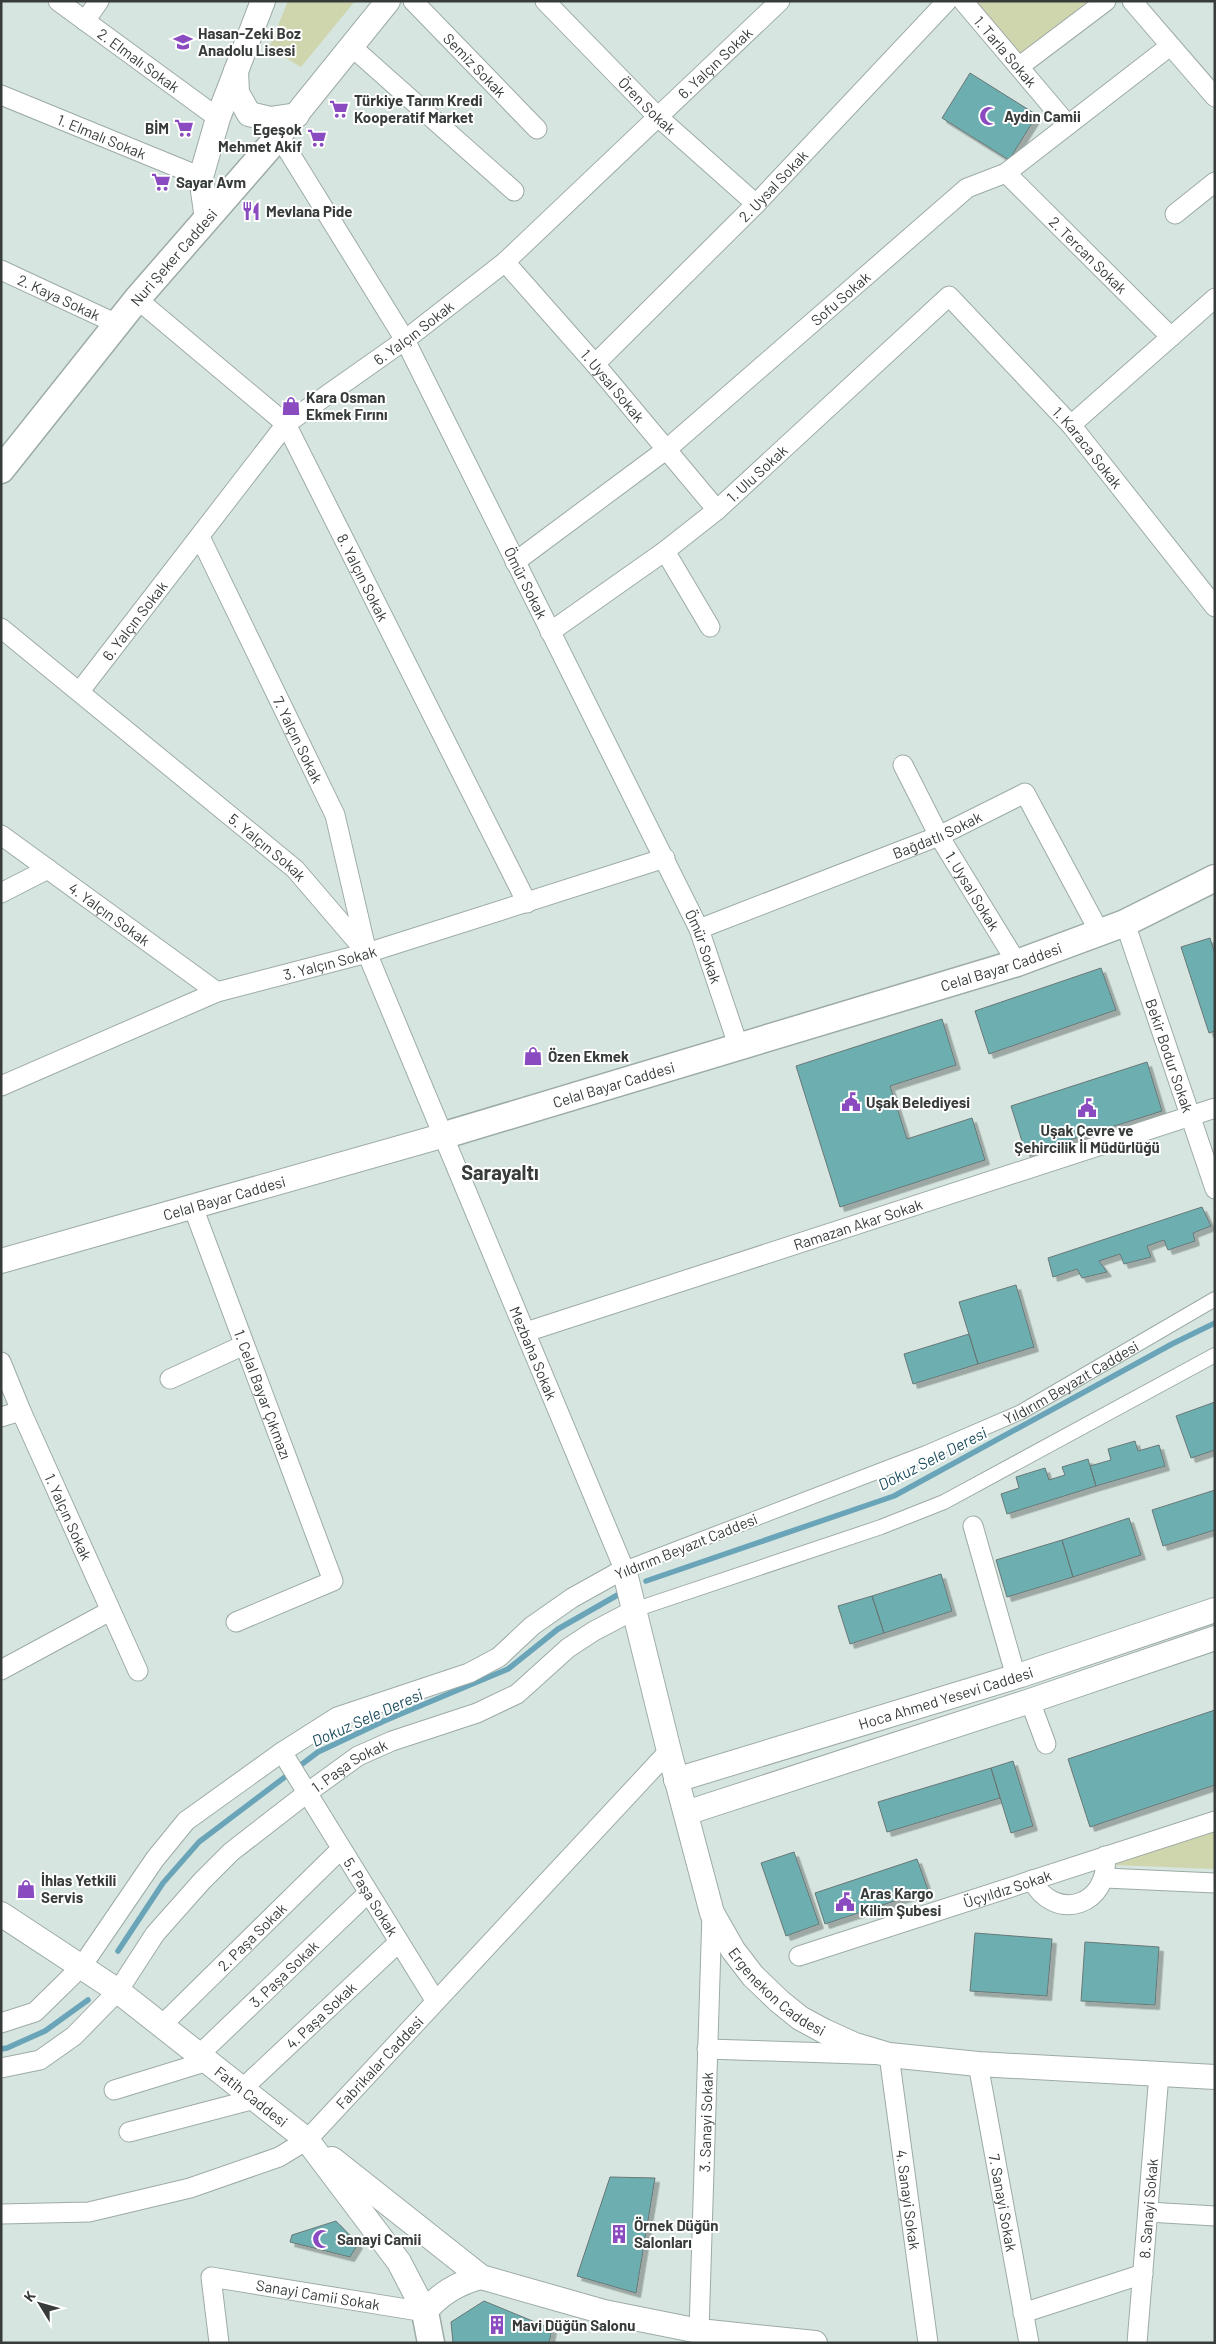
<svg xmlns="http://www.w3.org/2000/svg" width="1216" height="2344" font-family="Barlow,sans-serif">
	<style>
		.green { fill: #cfd5ac }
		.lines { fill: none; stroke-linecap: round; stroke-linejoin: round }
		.stream { stroke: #6aa4b9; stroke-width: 5.5 }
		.building { fill: #6dafb0; stroke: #687777; filter: url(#shadow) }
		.pedestrian-casing { stroke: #9daba5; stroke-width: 16 }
		.minor-casing { stroke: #9daba5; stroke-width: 21 }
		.tertiary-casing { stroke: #9daba5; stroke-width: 26 }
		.secondary-casing { stroke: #9daba5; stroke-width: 29 }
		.pedestrian { stroke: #fff; stroke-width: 14 }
		.minor { stroke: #fff; stroke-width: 19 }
		.tertiary { stroke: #fff; stroke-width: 24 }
		.secondary { stroke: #fff; stroke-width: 26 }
		.labels { text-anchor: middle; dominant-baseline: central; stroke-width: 4; stroke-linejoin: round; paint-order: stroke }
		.poi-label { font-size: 15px; font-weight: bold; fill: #373c3a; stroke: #fff; text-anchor: start }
		.street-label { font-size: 15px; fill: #373c3a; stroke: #fff }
		.water-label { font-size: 16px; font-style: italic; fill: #1e4f60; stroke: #fff }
		.district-label { font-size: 20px; font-weight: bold; fill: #373c3a; stroke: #fff }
	</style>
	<defs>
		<filter id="shadow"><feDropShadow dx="4.5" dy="4.5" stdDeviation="0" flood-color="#0004"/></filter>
	</defs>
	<rect width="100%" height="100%" fill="#d6e5df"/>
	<path class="green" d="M288,1H355L301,67L269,48Z
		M976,1H1089L1022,57Z
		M1215,1829V1869L1114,1865Z"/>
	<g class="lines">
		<path class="stream" d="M646,1581L894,1496L1172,1344L1215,1323
			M118,1951L163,1883L199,1842L318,1752L384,1721L508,1669L558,1629L621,1593
			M1,2049L7,2048L45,2031L88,2000"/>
	</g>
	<path class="building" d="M970,73L1037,115L1009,160L942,118Z
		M1210,938L1215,954V1031L1209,1033L1181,947Z
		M1101,968L1116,1010L989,1054L975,1011Z
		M942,1019L956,1065L890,1086L907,1139L972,1118L985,1160L840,1207L796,1066Z
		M1147,1062L1162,1111L1026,1154L1011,1106Z
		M1202,1207L1211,1226L1193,1233L1195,1241L1168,1250L1164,1240L1147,1246L1151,1257L1124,1264L1120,1254L1099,1261L1107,1272L1082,1278L1077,1269L1053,1277L1048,1258Z
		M1016,1285L1034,1347L978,1364L959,1302Z
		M969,1334L978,1364L913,1384L904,1354Z
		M1215,1402V1450L1191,1458L1176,1416Z
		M1135,1441L1138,1451L1159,1445L1165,1466L1096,1486L1090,1466L1111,1460L1108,1449Z
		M1088,1459L1096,1486L1007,1514L1001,1494L1019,1488L1016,1477L1045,1468L1049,1480L1065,1475L1062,1467Z
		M1215,1490V1530L1163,1546L1152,1510Z
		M1129,1518L1141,1555L1073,1577L1062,1540Z
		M1062,1540L1073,1577L1007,1597L996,1560Z
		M941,1574L952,1611L884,1633L872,1596Z
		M872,1596L884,1633L850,1644L838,1606Z
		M1215,1710V1785L1090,1827L1068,1759Z
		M1013,1761L1033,1826L1011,1833L991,1768Z
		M991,1768L1000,1798L887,1832L878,1802Z
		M794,1852L819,1924L786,1936L761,1863Z
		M917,1859L928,1890L825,1924L815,1893Z
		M975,1933L1052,1939L1047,1996L970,1991Z
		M1085,1942L1159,1947L1155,2005L1081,2001Z
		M610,2177L655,2178L636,2293L577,2276Z
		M336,2221L358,2244L350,2257L290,2242L292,2235Z
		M484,2301L552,2329L549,2343H453L451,2322Z"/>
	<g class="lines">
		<g class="pedestrian-casing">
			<g id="pedestrian">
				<path id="s1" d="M624,1569L926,1453L1021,1412L1215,1299"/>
				<path d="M634,1610L881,1527L944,1502L1215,1355"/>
			</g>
		</g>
		<g class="minor-casing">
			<g id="minor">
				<path id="s2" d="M58,1L218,118"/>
				<path id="s3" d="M413,1L537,129"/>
				<path id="s4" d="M545,1L657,116L756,204"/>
				<path id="s5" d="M963,1L1067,124"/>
				<path d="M1132,1L1215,97"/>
				<path d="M85,21L99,1"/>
				<path d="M352,47L514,191"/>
				<path d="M1020,66L1106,1"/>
				<path id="s6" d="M1,95L201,177"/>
				<path id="s7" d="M279,136L405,340L699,929L739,1048"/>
				<path id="s8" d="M1006,173L1171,337"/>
				<path d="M1175,214L1215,182"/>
				<path id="s9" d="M505,262L595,364L717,510"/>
				<path id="s10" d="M1,270L117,324"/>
				<path id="s11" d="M137,299L286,424L527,903"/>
				<path id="s12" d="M595,364L756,204L947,1"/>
				<path d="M1071,425L1215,298"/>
				<path id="s13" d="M200,537L335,815L366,949"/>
				<path d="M665,551L710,627"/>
				<path id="s14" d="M515,562L667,449L967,188L1006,173L1170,46"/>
				<path id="s15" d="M1,628L295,869L367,953L624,1569L572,1598L532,1626L499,1657L469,1673L337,1717L282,1752L186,1821L155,1859L82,1966L35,2012L1,2023"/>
				<path id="s16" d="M550,632L665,551L717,510L949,296L1071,425L1215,607"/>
				<path id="s17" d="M80,691L286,424L405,340L505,262L780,1"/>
				<path id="s18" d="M903,765L939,836L1017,963"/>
				<path id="s19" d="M1,835L217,992"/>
				<path d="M1,893L48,869"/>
				<path id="s20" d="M1125,923L1215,1189"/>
				<path id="s21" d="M699,929L939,836L1025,793L1100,933"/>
				<path id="s22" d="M1,1086L217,992L367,953L665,858"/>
				<path id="s23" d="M193,1207L333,1581L236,1622"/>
				<path id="s24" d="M526,1332L1215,1108"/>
				<path id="s25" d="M1,1362L21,1411L138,1671"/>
				<path d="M170,1379L244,1345"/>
				<path d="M1,1417L21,1411"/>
				<path d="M973,1526L1016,1677"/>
				<path d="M1,1670L110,1611"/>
				<path d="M1030,1701L1046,1744"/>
				<path id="s26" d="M282,1752L435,2000"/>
				<path d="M1105,1878L1215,1883"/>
				<path d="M1032,1880C1055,1924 1111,1905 1105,1856"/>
				<path id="s27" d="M799,1956L1215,1821"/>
				<path id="s28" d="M162,2025L341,1849"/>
				<path id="s29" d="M707,2049L889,2055L928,2343"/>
				<path id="s30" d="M200,2054L368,1893"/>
				<path id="s31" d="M978,2064L1029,2343"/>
				<path id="s32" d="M1,2068L40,2060L74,2036L118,1991L155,1934L202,1881L231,1852L307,1793L358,1756L392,1741L477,1713L517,1694L568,1648L594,1631L634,1610"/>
				<path id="s33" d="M242,2089L399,1942"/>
				<path d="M114,2090L208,2061"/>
				<path d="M129,2132L255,2099"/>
				<path d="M1148,2212L1215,2216"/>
				<path id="s34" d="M1,2214L89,2212L190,2188L279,2157L307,2140L669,1751"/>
				<path d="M1023,2313L1143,2274"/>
				<path id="s35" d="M699,2331L712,1913"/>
				<path id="s36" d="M219,2343L211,2277L425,2312"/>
				<path id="s37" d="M1137,2343L1159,2074"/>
			</g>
		</g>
		<g class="tertiary-casing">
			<g id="tertiary">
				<path d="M236,71L237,93L249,114L270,119L297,115"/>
				<path d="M279,136L388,1"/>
				<path d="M207,219L201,177L218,118L263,1"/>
				<path id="s38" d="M1,1261L445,1135"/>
				<path id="s39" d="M624,1569L669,1751L712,1913L733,1950L753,1976L779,2001L800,2018L824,2031L855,2045L889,2055L978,2064L1215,2077"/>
				<path id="s40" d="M676,1780L1021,1675L1215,1610"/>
				<path d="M686,1813L1030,1701L1215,1638"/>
				<path id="s41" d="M1,1914L118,1991L307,2140L399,2262L425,2312C440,2293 458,2283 481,2277"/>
				<path d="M332,2159L481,2277L604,2312L699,2331L815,2343"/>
			</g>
		</g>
		<g class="secondary-casing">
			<g id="secondary">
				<path id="s42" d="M1,470L137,299L279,136"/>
				<path id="s43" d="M445,1135L1017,963L1125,923L1215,878"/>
				<path d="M425,2312L431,2343"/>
			</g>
		</g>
		<use href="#pedestrian" class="pedestrian"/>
		<use href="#minor" class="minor"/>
		<use href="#tertiary" class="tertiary"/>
		<use href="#secondary" class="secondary"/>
	</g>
	<defs>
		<g id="school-bare" transform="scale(1.5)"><path d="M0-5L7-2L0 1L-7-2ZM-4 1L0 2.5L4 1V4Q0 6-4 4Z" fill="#8a4bc0" stroke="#fff" stroke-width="2.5" paint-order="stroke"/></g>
		<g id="supermarket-bare" transform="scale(1.5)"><path d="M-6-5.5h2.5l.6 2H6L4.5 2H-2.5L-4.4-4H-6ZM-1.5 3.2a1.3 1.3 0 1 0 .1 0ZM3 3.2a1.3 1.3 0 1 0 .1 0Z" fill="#8a4bc0" stroke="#fff" stroke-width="2.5" paint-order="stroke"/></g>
		<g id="mosque-bare" transform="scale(1.5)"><path d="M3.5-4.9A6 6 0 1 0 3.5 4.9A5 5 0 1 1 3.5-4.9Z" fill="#8a4bc0" stroke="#fff" stroke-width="2.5" paint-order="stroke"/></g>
		<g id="restaurant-bare" transform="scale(1.5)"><path d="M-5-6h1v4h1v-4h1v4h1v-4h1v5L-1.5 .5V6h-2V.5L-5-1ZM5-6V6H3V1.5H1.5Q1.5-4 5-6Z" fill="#8a4bc0" stroke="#fff" stroke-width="2.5" paint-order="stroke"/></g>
		<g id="shop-bare" transform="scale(1.5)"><path d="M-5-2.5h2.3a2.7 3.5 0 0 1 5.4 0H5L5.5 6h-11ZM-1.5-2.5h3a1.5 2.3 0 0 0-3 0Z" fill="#8a4bc0" stroke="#fff" stroke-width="2.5" paint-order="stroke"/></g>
		<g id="civic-bare" transform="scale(1.5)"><path d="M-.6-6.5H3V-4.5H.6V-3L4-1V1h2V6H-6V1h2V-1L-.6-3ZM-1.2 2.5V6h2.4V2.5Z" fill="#8a4bc0" stroke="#fff" stroke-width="2.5" paint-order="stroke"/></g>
		<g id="building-bare" transform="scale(1.5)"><path d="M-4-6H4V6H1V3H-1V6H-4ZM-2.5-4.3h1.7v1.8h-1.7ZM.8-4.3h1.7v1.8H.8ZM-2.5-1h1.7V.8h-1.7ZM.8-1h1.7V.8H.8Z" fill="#8a4bc0" stroke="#fff" stroke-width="2.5" paint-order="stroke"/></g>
	</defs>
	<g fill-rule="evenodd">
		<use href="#school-bare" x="183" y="42"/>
		<use href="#supermarket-bare" x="339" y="109"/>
		<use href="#mosque-bare" x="989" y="116"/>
		<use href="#supermarket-bare" x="184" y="128"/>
		<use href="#supermarket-bare" x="317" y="138"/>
		<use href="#supermarket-bare" x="161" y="182"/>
		<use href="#restaurant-bare" x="251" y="211"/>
		<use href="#shop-bare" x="291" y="406"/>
		<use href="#shop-bare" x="533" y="1056"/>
		<use href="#civic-bare" x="851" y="1102"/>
		<use href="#civic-bare" x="1087" y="1108"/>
		<use href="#shop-bare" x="26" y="1889"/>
		<use href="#civic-bare" x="845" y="1902"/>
		<use href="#building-bare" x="619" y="2234"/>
		<use href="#mosque-bare" x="322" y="2239"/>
		<use href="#building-bare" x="497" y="2325"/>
	</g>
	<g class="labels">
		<g class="poi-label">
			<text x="198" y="33">Hasan-Zeki Boz<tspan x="198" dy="17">Anadolu Lisesi</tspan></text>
			<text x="354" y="100">Türkiye Tarım Kredi<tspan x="354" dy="17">Kooperatif Market</tspan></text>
			<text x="1004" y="116">Aydın Camii</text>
			<text x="169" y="128" text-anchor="end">BİM</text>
			<text x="302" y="129" text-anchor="end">Egeşok<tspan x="302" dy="17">Mehmet Akif</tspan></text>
			<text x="176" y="182">Sayar Avm</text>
			<text x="266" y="211">Mevlana Pide</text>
			<text x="306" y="397">Kara Osman<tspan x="306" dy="17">Ekmek Fırını</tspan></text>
			<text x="548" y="1056">Özen Ekmek</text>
			<text x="866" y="1102">Uşak Belediyesi</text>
			<text x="1087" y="1130" text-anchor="middle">Uşak Çevre ve<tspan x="1087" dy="17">Şehircilik İl Müdürlüğü</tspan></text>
			<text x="41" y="1880">İhlas Yetkili<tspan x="41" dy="17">Servis</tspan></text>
			<text x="860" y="1893">Aras Kargo<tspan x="860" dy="17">Kilim Şubesi</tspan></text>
			<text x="634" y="2225">Örnek Düğün<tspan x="634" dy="17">Salonları</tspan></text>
			<text x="337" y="2239">Sanayi Camii</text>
			<text x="512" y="2325">Mavi Düğün Salonu</text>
		</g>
		<g class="street-label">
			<text stroke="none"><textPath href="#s5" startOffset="66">1. Tarla Sokak</textPath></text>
			<text stroke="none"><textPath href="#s2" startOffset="100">2. Elmalı Sokak</textPath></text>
			<text stroke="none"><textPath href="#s17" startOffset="899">6. Yalçın Sokak</textPath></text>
			<text stroke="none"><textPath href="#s3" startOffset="89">Semiz Sokak</textPath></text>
			<text stroke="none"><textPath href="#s4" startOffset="146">Ören Sokak</textPath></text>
			<text stroke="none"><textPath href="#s6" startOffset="109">1. Elmalı Sokak</textPath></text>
			<text stroke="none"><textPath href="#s12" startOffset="252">2. Uysal Sokak</textPath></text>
			<text stroke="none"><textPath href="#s8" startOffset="116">2. Tercan Sokak</textPath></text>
			<text stroke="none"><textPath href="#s42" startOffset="274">Nuri Şeker Caddesi</textPath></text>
			<text stroke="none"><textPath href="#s10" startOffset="64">2. Kaya Sokak</textPath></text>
			<text stroke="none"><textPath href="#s14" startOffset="419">Sofu Sokak</textPath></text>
			<text stroke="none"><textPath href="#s17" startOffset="494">6. Yalçın Sokak</textPath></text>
			<text stroke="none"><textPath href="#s9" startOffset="164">1. Uysal Sokak</textPath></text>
			<text stroke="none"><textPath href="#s16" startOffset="728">1. Karaca Sokak</textPath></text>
			<text stroke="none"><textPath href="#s16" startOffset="261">1. Ulu Sokak</textPath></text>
			<text stroke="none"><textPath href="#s11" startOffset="366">8. Yalçın Sokak</textPath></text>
			<text stroke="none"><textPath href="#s7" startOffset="511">Ömür Sokak</textPath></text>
			<text stroke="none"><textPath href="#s17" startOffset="89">6. Yalçın Sokak</textPath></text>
			<text stroke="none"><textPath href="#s13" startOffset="225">7. Yalçın Sokak</textPath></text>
			<text stroke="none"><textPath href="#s21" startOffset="256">Bağdatlı Sokak</textPath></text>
			<text stroke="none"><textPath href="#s15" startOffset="345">5. Yalçın Sokak</textPath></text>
			<text stroke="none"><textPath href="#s18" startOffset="144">1. Uysal Sokak</textPath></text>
			<text stroke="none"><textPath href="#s19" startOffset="134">4. Yalçın Sokak</textPath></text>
			<text stroke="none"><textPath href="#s7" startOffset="916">Ömür Sokak</textPath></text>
			<text stroke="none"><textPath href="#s22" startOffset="352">3. Yalçın Sokak</textPath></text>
			<text stroke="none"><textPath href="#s43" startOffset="581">Celal Bayar Caddesi</textPath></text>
			<text stroke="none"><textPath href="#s20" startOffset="140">Bekir Bodur Sokak</textPath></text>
			<text stroke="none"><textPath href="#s43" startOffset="176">Celal Bayar Caddesi</textPath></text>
			<text stroke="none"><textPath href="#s38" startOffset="232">Celal Bayar Caddesi</textPath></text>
			<text stroke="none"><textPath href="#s24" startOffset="349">Ramazan Akar Sokak</textPath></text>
			<text stroke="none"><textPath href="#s15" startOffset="924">Mezbaha Sokak</textPath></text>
			<text stroke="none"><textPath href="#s1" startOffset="485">Yıldırım Beyazıt Caddesi</textPath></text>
			<text stroke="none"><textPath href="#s23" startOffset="200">1. Celal Bayar Çıkmazı</textPath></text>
			<text stroke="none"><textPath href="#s25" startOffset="169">1. Yalçın Sokak</textPath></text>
			<text transform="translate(686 1546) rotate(-22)">Yıldırım Beyazıt Caddesi</text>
			<text stroke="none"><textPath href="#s40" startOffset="282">Hoca Ahmed Yesevi Caddesi</textPath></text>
			<text stroke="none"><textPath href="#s32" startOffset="471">1. Paşa Sokak</textPath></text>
			<text stroke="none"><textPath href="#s27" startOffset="219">Üçyıldız Sokak</textPath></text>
			<text stroke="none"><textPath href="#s26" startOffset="170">5. Paşa Sokak</textPath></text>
			<text stroke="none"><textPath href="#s28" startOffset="126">2. Paşa Sokak</textPath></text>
			<text stroke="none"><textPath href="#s30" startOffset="116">3. Paşa Sokak</textPath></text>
			<text stroke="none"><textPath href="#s39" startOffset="459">Ergenekon Caddesi</textPath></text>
			<text stroke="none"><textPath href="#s33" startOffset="108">4. Paşa Sokak</textPath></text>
			<text stroke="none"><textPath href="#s34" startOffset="425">Fabrikalar Caddesi</textPath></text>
			<text stroke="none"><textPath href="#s41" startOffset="310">Fatih Caddesi</textPath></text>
			<text stroke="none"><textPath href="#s35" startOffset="209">3. Sanayi Sokak</textPath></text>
			<text stroke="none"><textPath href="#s29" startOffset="328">4. Sanayi Sokak</textPath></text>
			<text stroke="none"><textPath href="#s31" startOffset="141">7. Sanayi Sokak</textPath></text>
			<text stroke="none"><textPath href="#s37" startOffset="135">8. Sanayi Sokak</textPath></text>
			<text stroke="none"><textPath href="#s36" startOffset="175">Sanayi Camii Sokak</textPath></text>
		</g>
		<g class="water-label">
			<text transform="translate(932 1458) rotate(-27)">Dokuz Sele Deresi</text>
			<text transform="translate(367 1717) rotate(-24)">Dokuz Sele Deresi</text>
		</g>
		<g class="district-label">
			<text x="500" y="1172">Sarayaltı</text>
		</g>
	</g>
	<rect width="1216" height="2344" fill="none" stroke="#373c3a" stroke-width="5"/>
	<g transform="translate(40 2304) rotate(307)" stroke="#ffffff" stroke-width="4" paint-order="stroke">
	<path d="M0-4L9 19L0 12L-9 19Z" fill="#373c3a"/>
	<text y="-8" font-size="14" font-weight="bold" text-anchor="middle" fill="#373c3a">K</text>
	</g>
</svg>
